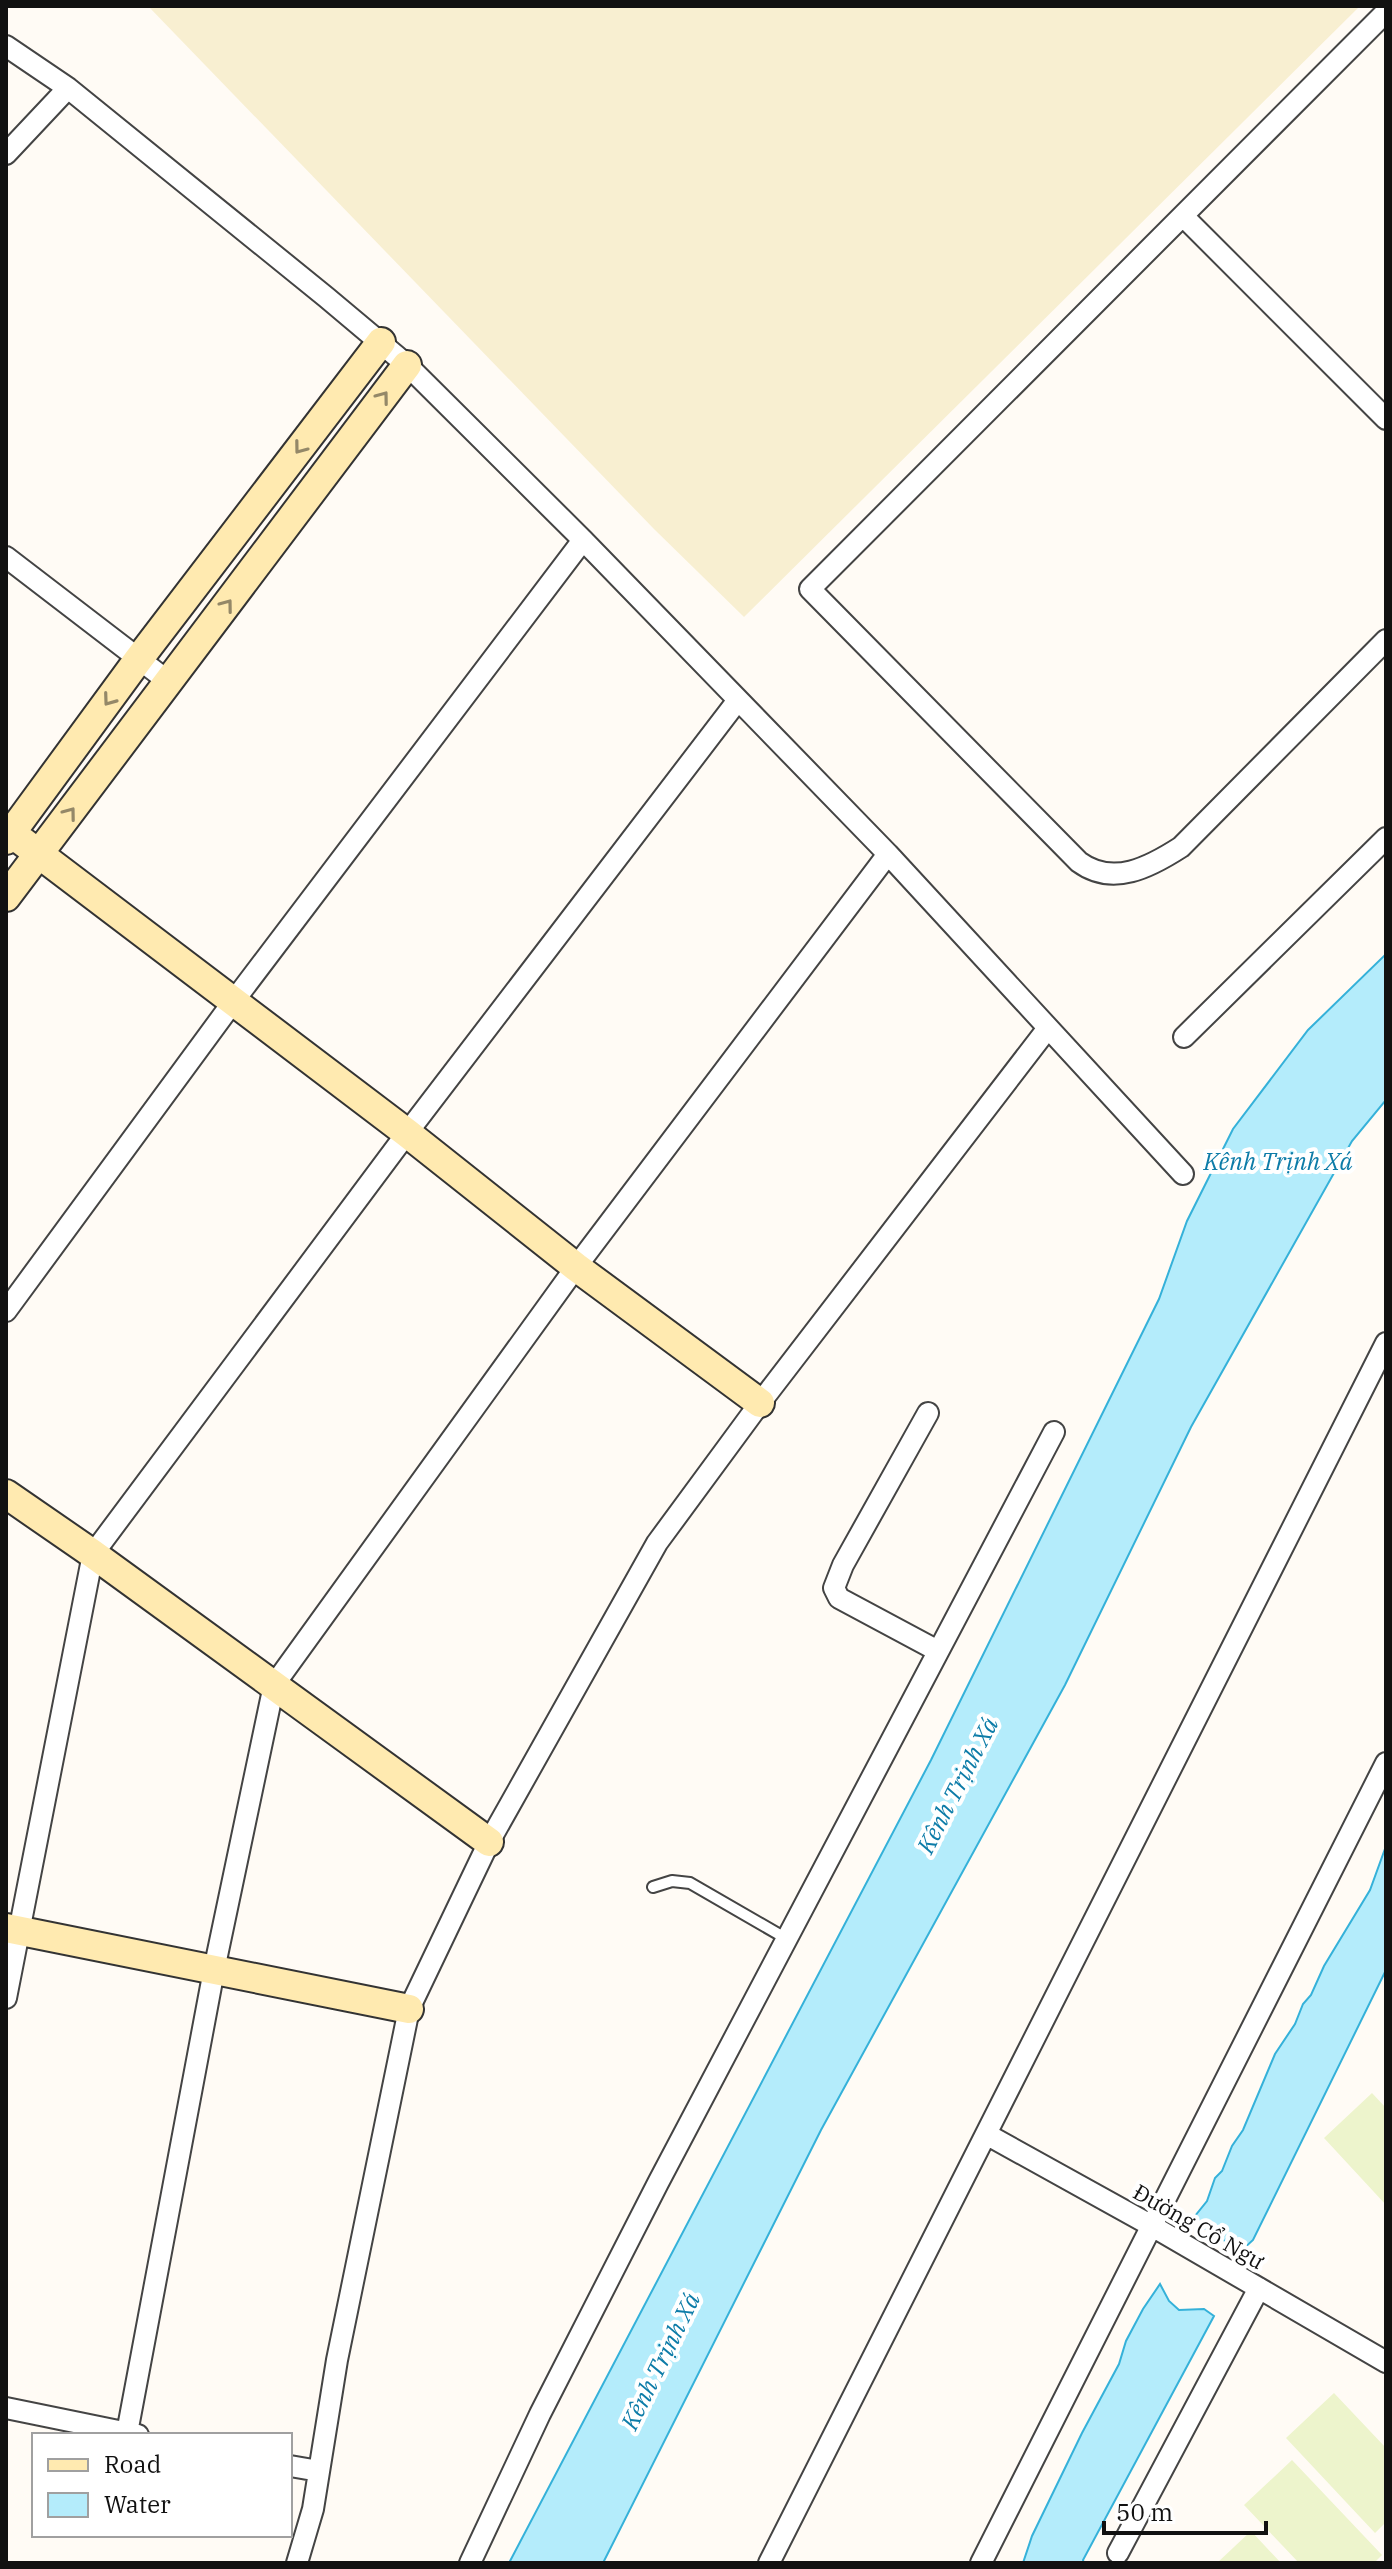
<svg xmlns="http://www.w3.org/2000/svg" width="1392" height="2569" font-family="'IBM Plex Serif',serif">
	<style>
		.farmland { fill: #f8efd1 }
		.pitch { fill: #edf4cc }
		.water { fill: #b4ecfb; stroke: #35b1d9; stroke-width: 2 }
		.lines { fill: none; stroke-linecap: round; stroke-linejoin: round }
		.lane-casing { stroke: #444; stroke-width: 14 }
		.street-casing { stroke: #444; stroke-width: 24 }
		.secondary-casing { stroke: #333; stroke-width: 32 }
		.lane { stroke: #fff; stroke-width: 10 }
		.street { stroke: #fff; stroke-width: 20 }
		.secondary { stroke: #ffeab0; stroke-width: 28 }
		.oneway { stroke: #948868 }
		.labels { text-anchor: middle; dominant-baseline: central; stroke-width: 8; stroke-linejoin: round; paint-order: stroke }
		.street-label { font-size: 22px; fill: #111; stroke: #fff }
		.water-label { font-size: 24px; font-style: italic; fill: #0d7ca8; stroke: #fff }
	</style>
	<rect width="100%" height="100%" fill="#fffbf5"/>
	<path class="farmland" d="M148,6H1360L744,617L654,529Z"/>
	<path class="pitch" d="M1372,2093L1386,2108V2205L1324,2138Z
		M1334,2393L1386,2448V2522L1375,2533L1286,2438Z
		M1292,2460L1382,2555L1374,2563H1299L1244,2505Z
		M1251,2531L1281,2563H1217Z"/>
	<path class="water" d="M1386,954V1100L1352,1141L1191,1427L1065,1685L821,2130L603,2563H509L931,1760L1159,1299L1187,1221L1233,1129L1308,1030Z
		M1386,1846V1970L1253,2240L1241,2251L1196,2223L1195,2216L1207,2201L1215,2178L1222,2171L1232,2146L1243,2130L1275,2054L1295,2024L1303,2004L1311,1995L1324,1966L1370,1890Z
		M1160,2284L1169,2301L1179,2310L1204,2309L1214,2316L1083,2560L1084,2563H1023L1032,2536L1082,2433L1119,2364L1126,2341L1143,2309Z"/>
	<g class="lines">
		<g class="lane-casing">
			<path id="lane" d="M653,1887L672,1881L690,1883L787,1939"/>
		</g>
		<g class="street-casing">
			<path id="street" d="M1386,12L810,589L1079,862C1113,887 1150,867 1181,847L1386,640
				M6,46L68,88L326,297L407,365L583,540L888,854L1183,1174
				M6,154L68,88
				M1183,216L1386,419
				M6,557L169,682
				M1184,1037L1386,838
				M6,1311L233,1002L583,540
				M928,1413L843,1565L834,1588L839,1598L938,1651
				M6,1998L93,1554L407,1133L738,700
				M986,2134L1152,2226L1386,2362
				M6,2408L138,2435
				M127,2433L214,1970L274,1685L576,1267L888,854
				M290,2466L319,2471
				M1118,2553L1259,2288
				M297,2563L313,2509L337,2360L409,2009L489,1842L657,1543L760,1403L1048,1028
				M470,2563L540,2414L658,2183L1054,1432
				M769,2563L1386,1343
				M981,2563L1386,1763"/>
		</g>
		<g class="secondary-casing">
			<path id="secondary" d="M6,829L407,1133L576,1267L760,1403
				M6,840L138,660L381,342
				M6,897L407,365
				M6,1494L93,1554L489,1842
				M6,1928L409,2009"/>
		</g>
		<use href="#lane" class="lane"/>
		<use href="#street" class="street"/>
		<use href="#secondary" class="secondary"/>
	</g>
	<defs><path id="oneway-chevron" d="M-2-3.5L2.5 0L-2 3.5" fill="none" stroke-width="1.6" stroke-linecap="round" stroke-linejoin="round" transform="scale(2)"/></defs>
	<g class="oneway">
		<use href="#oneway-chevron" transform="translate(383 397) rotate(-53)"/>
		<use href="#oneway-chevron" transform="translate(300 448) rotate(127)"/>
		<use href="#oneway-chevron" transform="translate(227 605) rotate(-53)"/>
		<use href="#oneway-chevron" transform="translate(109 700) rotate(126)"/>
		<use href="#oneway-chevron" transform="translate(70 813) rotate(-53)"/>
	</g>
	<g class="labels">
		<g class="street-label">
			<text transform="translate(1199 2226) rotate(30)">Đường Cổ Ngư</text>
		</g>
		<g class="water-label">
			<text x="1278" y="1161">Kênh Trịnh Xá</text>
			<text transform="translate(957 1785) rotate(-63)">Kênh Trịnh Xá</text>
			<text transform="translate(660 2361) rotate(-64)">Kênh Trịnh Xá</text>
		</g>
	</g>
	<rect width="1392" height="2569" fill="none" stroke="#111111" stroke-width="16"/>
	<rect x="32" y="2433" width="260" height="104" fill="#ffffff" stroke="#a0a0a0" stroke-width="2"/>
	<rect x="48" y="2459" width="40" height="12" fill="#ffeab0" stroke="#a0a0a0" stroke-width="2"/>
	<text x="104" y="2473" font-size="24" fill="#111111">Road</text>
	<rect x="48" y="2493" width="40" height="24" fill="#b4ecfb" stroke="#a0a0a0" stroke-width="2"/>
	<text x="104" y="2513" font-size="24" fill="#111111">Water</text>
	<path d="M1104 2521v12h162v-12" fill="none" stroke="#111111" stroke-width="4"/>
	<text x="1116" y="2521" font-size="24" fill="#111111" stroke="#ffffff" stroke-width="6" paint-order="stroke">50 m</text>
</svg>
